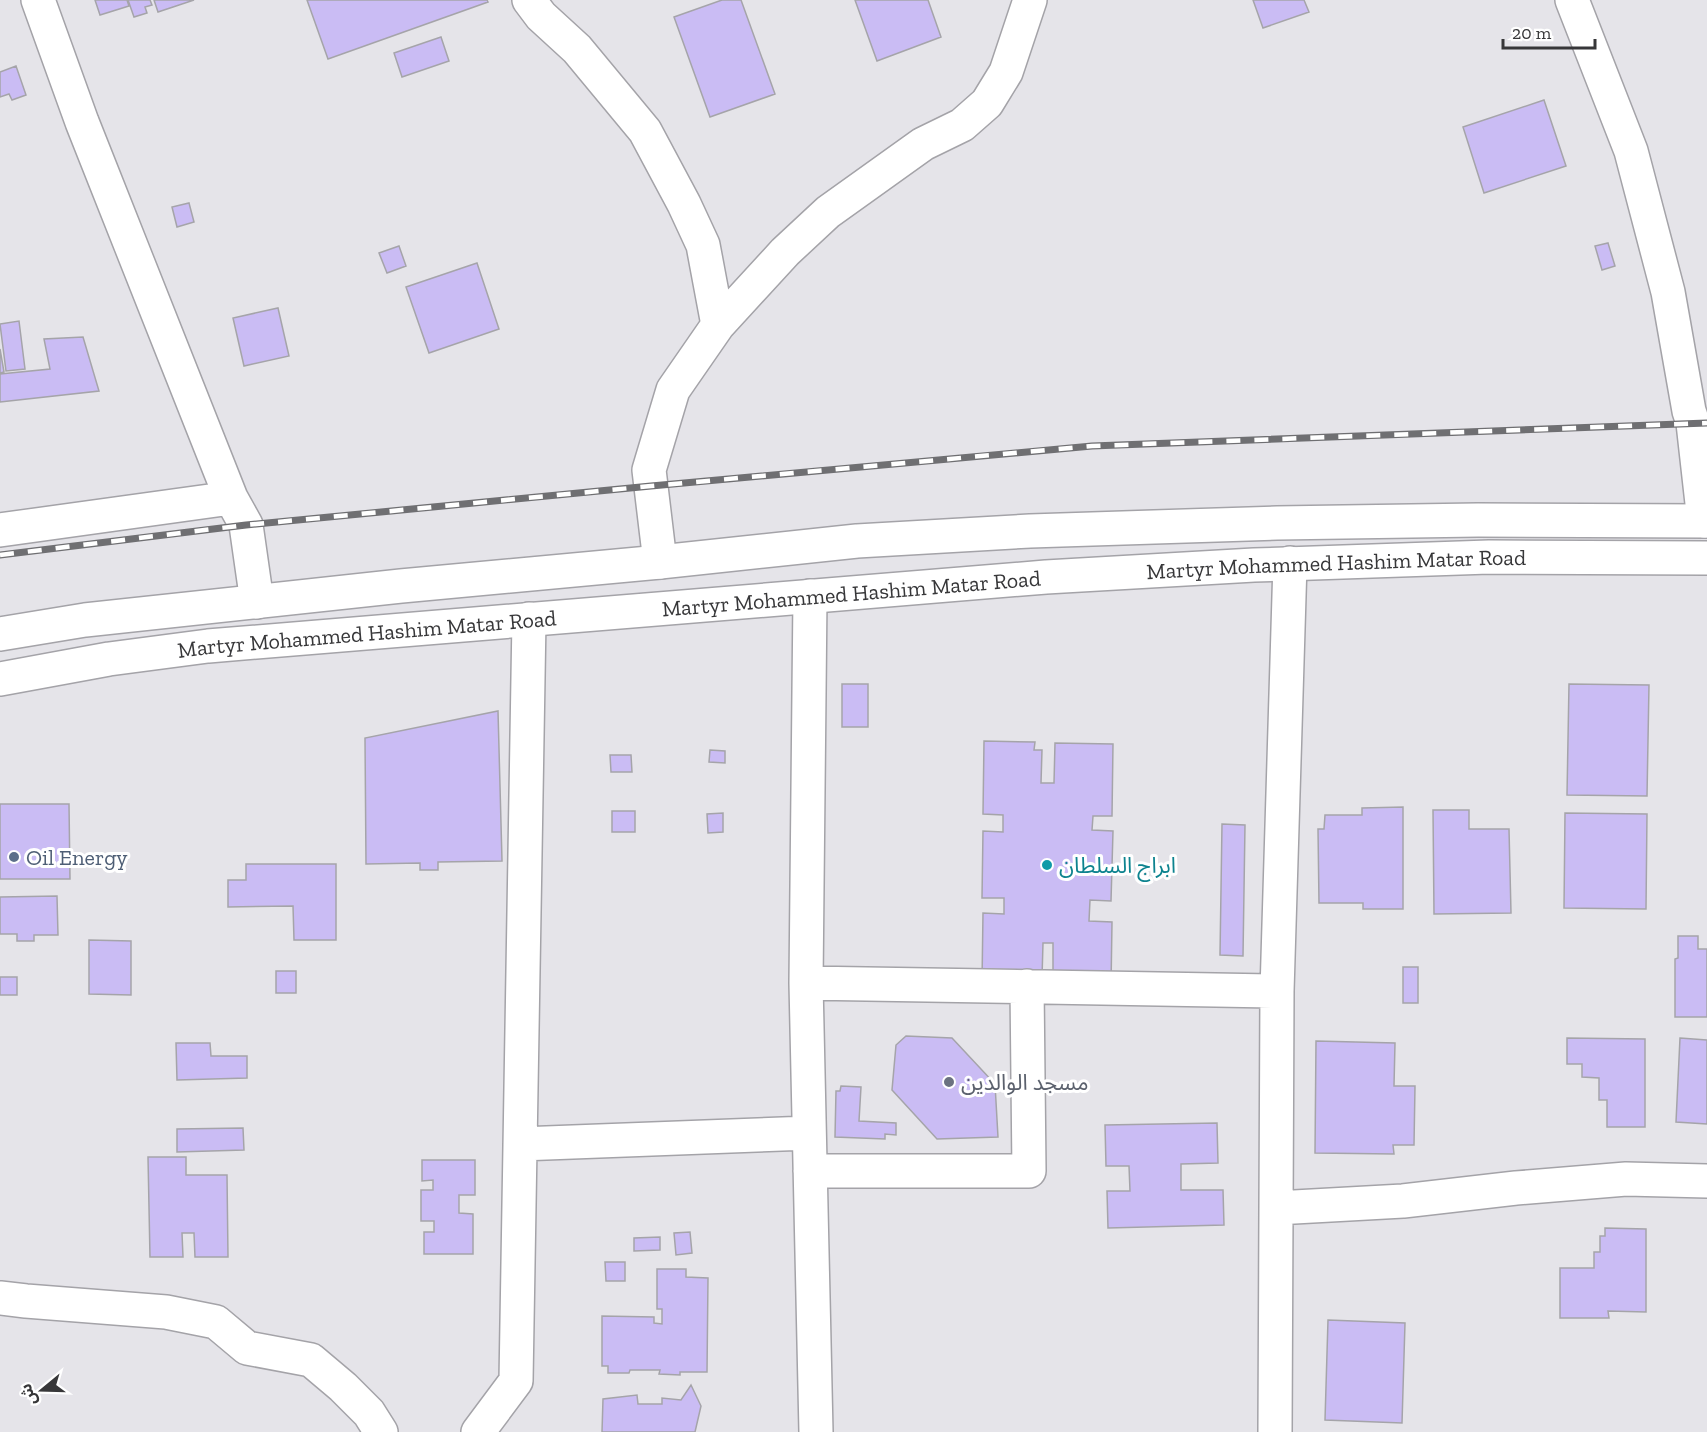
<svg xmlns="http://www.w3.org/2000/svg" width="1707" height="1432" font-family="'Zilla Slab','Noto Sans Arabic',serif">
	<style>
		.building { fill: #cabcf4; stroke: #a5a4a9; stroke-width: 1.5 }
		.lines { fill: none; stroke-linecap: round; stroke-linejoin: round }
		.minor-casing { stroke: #a4a3a8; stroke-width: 36 }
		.primary-casing { stroke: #a4a3a8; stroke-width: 36 }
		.minor { stroke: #fff; stroke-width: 33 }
		.primary { stroke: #fff; stroke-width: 33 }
		.rail-casing { stroke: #6f6f72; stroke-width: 7 }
		.rail { stroke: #fff; stroke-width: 4.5; stroke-dasharray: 14; stroke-linecap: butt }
		.service-dot { fill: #5c6f8a; stroke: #fff; stroke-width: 2 }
		.culture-dot { fill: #0f9aa8; stroke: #fff; stroke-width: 2 }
		.worship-dot { fill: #6b7280; stroke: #fff; stroke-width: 2 }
		.labels { text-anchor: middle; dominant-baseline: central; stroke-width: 6; stroke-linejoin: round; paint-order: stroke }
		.street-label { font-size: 22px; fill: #373739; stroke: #fff }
		.service-label { font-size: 22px; fill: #4e5e75; stroke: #fff; text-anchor: start }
		.culture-label { font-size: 22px; fill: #0d838f; stroke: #fff; text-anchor: start }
		.worship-label { font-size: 22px; fill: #5b616d; stroke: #fff; text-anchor: start }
	</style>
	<rect width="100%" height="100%" fill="#e5e4e9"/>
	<path class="building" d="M95,0H127L129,6L100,15Z
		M128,0H150L152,5L145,7L147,13L134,17Z
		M154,0H194L158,12Z
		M307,0H487L488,2L328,59Z
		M722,0H741L775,94L710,117L674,17Z
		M855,0H928L941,37L877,61Z
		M1253,0H1304L1309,12L1263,28Z
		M441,37L449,61L402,77L394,53Z
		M16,66L26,95L12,100L9,94L0,97V72Z
		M1544,100L1566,166L1484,193L1463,127Z
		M189,203L194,222L177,227L172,207Z
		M1608,243L1615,266L1602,270L1595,246Z
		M399,246L406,266L387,273L379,253Z
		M477,263L499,329L429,353L406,287Z
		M278,308L289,356L244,366L233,318Z
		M19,321L25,369L6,371L0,324Z
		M83,337L99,391L0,402V374L50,369L44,339Z
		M0,349L4,372L0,373Z
		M842,684H868V727H842Z
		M1569,684L1649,685L1647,796L1567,795Z
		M498,711L502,861L438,862V870H420V863L366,864L365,738Z
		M984,741L1035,742L1034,750H1042L1041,783H1054L1055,743L1113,744L1112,816H1093L1092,830L1113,831L1111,901L1090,900L1089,921L1112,922L1111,987L1053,979V943H1043L1042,978L982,982L983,913L1004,914V898H982L983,831L1003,832V815L983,814Z
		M710,750L725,751V763L709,762Z
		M610,755H631L632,772H611Z
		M0,804H69L70,879H0Z
		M1403,807V909H1363V903H1319L1318,829H1324L1325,815H1362V808Z
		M1433,810H1469V829H1509L1511,913L1434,914Z
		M612,811H635V832H612Z
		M723,813V832L708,833L707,814Z
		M1565,813L1647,814L1646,909L1564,908Z
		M1222,824L1245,825L1243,956L1220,955Z
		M246,864H336V940H294L293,906L228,907V880H246Z
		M57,896L58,935H34V941H17V934H0V897Z
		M1678,936H1698V949H1707V1017H1675V959L1678,958Z
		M89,940L131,941V995L89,994Z
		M1403,967H1418V1003H1403Z
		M276,971H296V993H276Z
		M0,977H17V995H0Z
		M906,1036L952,1038L995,1084L998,1137L937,1139L892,1090L896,1045Z
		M1567,1038L1645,1039V1127H1607V1100H1599V1078L1582,1077V1064H1567Z
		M1680,1038L1707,1040V1124L1676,1122Z
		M1316,1041L1395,1043L1394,1086H1415L1414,1145H1393L1394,1154L1315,1153Z
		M176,1043H210L211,1056H247V1078L177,1080Z
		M841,1086L861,1087L859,1121L896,1123V1135L885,1134V1139L835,1137L836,1091H840Z
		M1217,1123L1218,1163L1181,1164V1190H1223L1224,1225L1108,1228L1107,1191H1130L1129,1166H1106L1105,1125Z
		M243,1128L244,1150L177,1152V1129Z
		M148,1157H186V1175H227L228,1257H195L194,1233H182L183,1257H150Z
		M422,1160H475V1195H459V1213L473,1214V1254H424V1232H434V1221H421V1190H433V1180L422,1181Z
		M1605,1228L1646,1229V1312L1608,1311L1609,1318H1560V1268H1594V1252H1600V1236H1605Z
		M690,1232L692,1253L676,1255L674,1233Z
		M660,1237V1250L634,1251V1238Z
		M605,1262H625V1281H606Z
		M657,1269H686V1277L708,1278L707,1372H680V1375L659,1374L660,1370H630L629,1373H608V1366H602V1316L654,1317V1323L662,1324V1309H657Z
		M1328,1320L1405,1323L1402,1423L1325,1420Z
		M691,1385L701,1406L695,1432H602L603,1399L637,1395L638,1404H662V1398L681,1400Z"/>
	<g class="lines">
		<g class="minor-casing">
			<path id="minor" d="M38,0L82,122L231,498L246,525L257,602
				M529,0L541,16L577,49L645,131L684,204L703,245L718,325
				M1572,0L1631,151L1668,292L1689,411L1693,423L1704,521
				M0,530L231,498
				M660,562L649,470L673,390L718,325L785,252L828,212L923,144L962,125L987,103L1006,72L1030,0
				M810,596L806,983L816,1432
				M806,983L1277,991
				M520,1144L809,1133
				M810,1171H1029L1027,986
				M1276,1208L1403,1201L1516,1188L1626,1179L1707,1181
				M0,1298L26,1301L166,1312L216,1322L247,1348L311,1360L343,1387L369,1413L381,1432
				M478,1432L516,1381L529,619
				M1275,1432L1277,991L1290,563"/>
		</g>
		<g class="primary-casing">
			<g id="primary">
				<path d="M0,634L85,620L401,586L660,562L857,541L1030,531L1277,523L1478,520L1707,521"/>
				<path id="s1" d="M0,679L109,659L208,646L1046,577L1254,565L1489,557L1707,558"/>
			</g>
		</g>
		<use href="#minor" class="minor"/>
		<use href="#primary" class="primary"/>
		<g class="rail-casing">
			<path id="rail" d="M0,555L246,525L651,486L1092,446L1707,423"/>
		</g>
		<use href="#rail" class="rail"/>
	</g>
	<circle class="service-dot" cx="14" cy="857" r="6"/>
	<circle class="culture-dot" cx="1047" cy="865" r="6"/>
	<circle class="worship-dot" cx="949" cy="1082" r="6"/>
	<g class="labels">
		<g class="street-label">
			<text stroke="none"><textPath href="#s1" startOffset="1342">Martyr Mohammed Hashim Matar Road</textPath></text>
			<text stroke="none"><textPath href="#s1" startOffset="856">Martyr Mohammed Hashim Matar Road</textPath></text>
			<text stroke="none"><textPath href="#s1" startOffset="370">Martyr Mohammed Hashim Matar Road</textPath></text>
		</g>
		<g class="service-label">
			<text x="26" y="857">Oil Energy</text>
		</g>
		<g class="culture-label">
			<text x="1059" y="865">ابراج السلطان</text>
		</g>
		<g class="worship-label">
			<text x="961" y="1082">مسجد الوالدين</text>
		</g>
	</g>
	<g transform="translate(42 1390) rotate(251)" stroke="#ffffff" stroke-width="4.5" paint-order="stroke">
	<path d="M0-4.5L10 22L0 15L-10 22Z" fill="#373739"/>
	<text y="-9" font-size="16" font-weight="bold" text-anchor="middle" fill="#373739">ش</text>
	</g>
	<path d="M1503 39v9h92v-9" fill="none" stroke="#373739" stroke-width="3"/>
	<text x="1512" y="39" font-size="18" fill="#373739" stroke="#ffffff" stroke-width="4.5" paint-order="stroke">20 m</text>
</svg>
